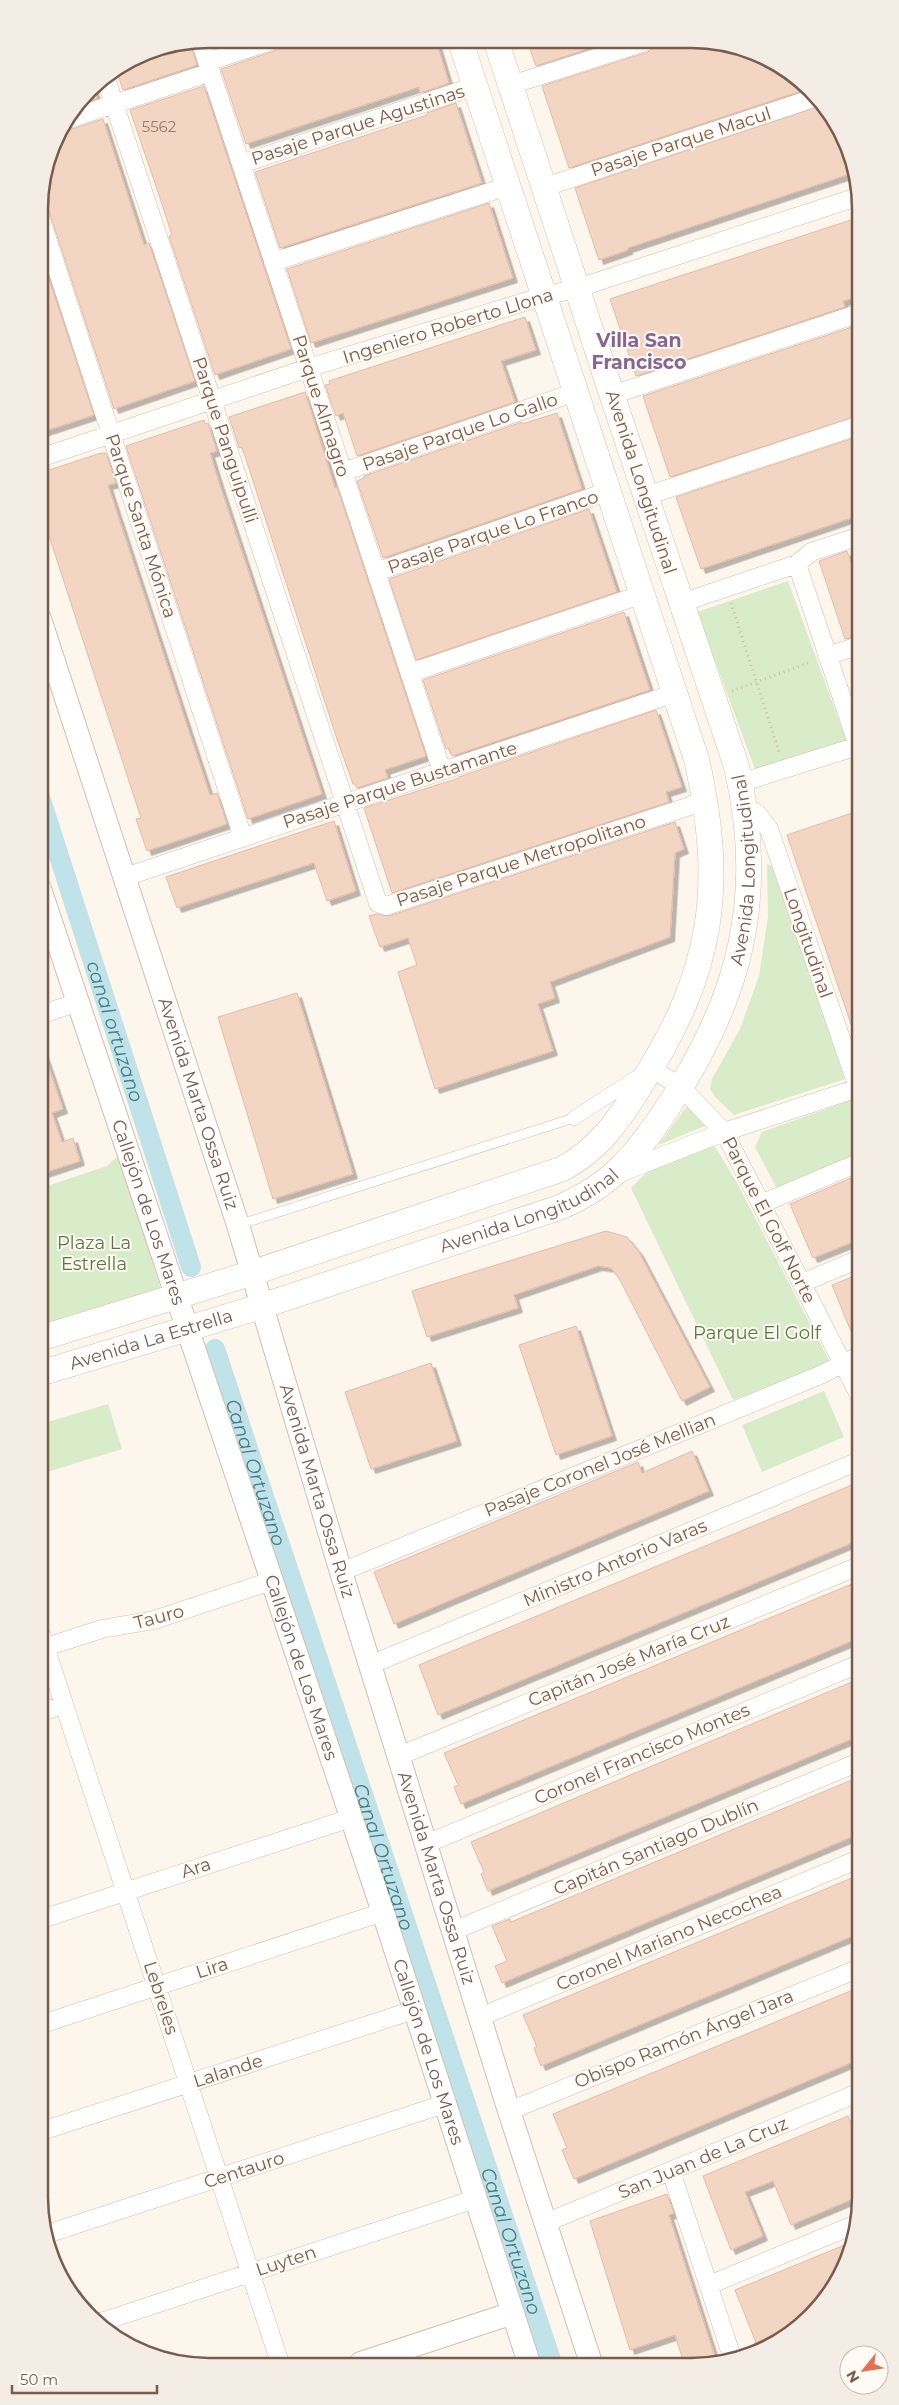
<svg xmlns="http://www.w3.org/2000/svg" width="899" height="2405" font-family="Montserrat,sans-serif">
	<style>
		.green { fill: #d8ecc9 }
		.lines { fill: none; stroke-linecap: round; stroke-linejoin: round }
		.canal { stroke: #bfe3e8; stroke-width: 20 }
		.building { fill: #f3d5c3; stroke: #e6bba3; filter: url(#shadow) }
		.service-casing { stroke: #d1beb0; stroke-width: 10 }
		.pedestrian-casing { stroke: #d1beb0; stroke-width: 15 }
		.minor-casing { stroke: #d1beb0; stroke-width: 19 }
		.tertiary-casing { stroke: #d1beb0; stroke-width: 24 }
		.secondary-casing { stroke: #d6c0b0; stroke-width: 26 }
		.path { stroke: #d9b8a5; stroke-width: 3; stroke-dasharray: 1 4; stroke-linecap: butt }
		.service { stroke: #fff; stroke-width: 9 }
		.pedestrian { stroke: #fff; stroke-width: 14 }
		.minor { stroke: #fff; stroke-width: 18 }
		.tertiary { stroke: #fff; stroke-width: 22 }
		.secondary { stroke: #fff; stroke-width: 25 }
		.labels { text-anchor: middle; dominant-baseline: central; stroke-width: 4; stroke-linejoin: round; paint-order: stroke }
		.number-label { font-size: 15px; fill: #987a6a }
		.street-label { font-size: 18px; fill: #7a5c4d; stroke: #fffaf3 }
		.park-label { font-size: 18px; fill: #537a41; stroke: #fffaf3 }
		.neighbourhood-label { font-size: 19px; font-weight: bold; fill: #846695; stroke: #fffaf3 }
		.water-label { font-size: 19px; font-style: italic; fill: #437c86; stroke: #fffaf3 }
		.rim { fill: none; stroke: #7a5c4d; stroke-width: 2.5 }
	</style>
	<defs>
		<filter id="shadow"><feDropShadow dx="4.5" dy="4.5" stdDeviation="0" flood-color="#0004"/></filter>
	</defs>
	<rect width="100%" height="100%" fill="#fdf6ec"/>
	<path class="green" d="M788,581L847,742L756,772L697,612Z
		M767,864L772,866L845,1079L734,1115L715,1097L710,1089L712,1079L740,1029L759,976L768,917Z
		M851,1100L858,1120V1155L777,1189L755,1147L762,1132Z
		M688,1105L697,1113L705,1126L658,1145Z
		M714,1145L736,1181L831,1364L733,1400L631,1188L647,1172Z
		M119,1155L161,1289L41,1327V1188L107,1166Z
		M824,1391L844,1437L762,1472L742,1425Z
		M108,1404L122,1449L44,1473L41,1462V1424Z"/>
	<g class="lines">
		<g class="canal">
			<path id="s1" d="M40,797L191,1267"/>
			<path id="s2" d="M215,1349L552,2363"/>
		</g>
	</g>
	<path class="building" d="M211,39H243L214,49Z
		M287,39L436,40L449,83L420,93L419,87L246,144L221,69L280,49L285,46Z
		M527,41H612L536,66Z
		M190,42L197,65L123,90L116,69L144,52Z
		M673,42H724L776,62L810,88L569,168L542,86L648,52L655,45L656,48Z
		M93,86L97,99L78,105L80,102Z
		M204,86L291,349L215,375L169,236L172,235L159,195L130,110Z
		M456,103L482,183L280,248L255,172L427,115V113Z
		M823,105L837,123L853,173L628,248V250L599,260L575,188Z
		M103,119L144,245L149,243L195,381L114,409L49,211L46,206L39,204L56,134L60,129L69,130Z
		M489,203L513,278L311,343L287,269Z
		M857,218V297L843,301L845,307L636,376L610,299Z
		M39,249L94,415L39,433Z
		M525,317L536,350L501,361L515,402L357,456L343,413L336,416L325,385L330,384L329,381Z
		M852,327L857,343V416L670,477L643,396Z
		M305,392L335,488L337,487L426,756L385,770L388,778L357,788L355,784H353L337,739L242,447L239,448L238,444L229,417Z
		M557,413L582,489L383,558L357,481L364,478V476L522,422V424Z
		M204,420L205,424L208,423L217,451L210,453L219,482L322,794L248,819L126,446Z
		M857,437V516L701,569L676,497Z
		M101,453H106L116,483L108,485L210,795L217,793L227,824L147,851L136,819L141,818L40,508V473Z
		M589,509L617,592L416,660L389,579Z
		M847,551L858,582V636L845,639L819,561Z
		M624,612L650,690L452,756L449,748L446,749L423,680Z
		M656,710L682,787L666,792L669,802L392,893L364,808L459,778V777Z
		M855,812L858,820V1036H855L787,835Z
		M334,821L356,891L327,901L314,863L177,908L166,877Z
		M675,822L684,849L675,853L670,937L550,982L555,998L538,1004L553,1051L435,1089L398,972L417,965L408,938L380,947L369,916L376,914L389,916Z
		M297,993L353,1174L273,1199L218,1017Z
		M43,1050L63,1109L52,1113L62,1142L73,1138L80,1161L41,1174L40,1051Z
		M858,1175V1240L813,1258L790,1204Z
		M606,1231L627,1237L639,1252L710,1387L682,1401L620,1280L611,1268L598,1266L514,1295L518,1308L427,1337L412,1291Z
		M859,1274V1346H857L832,1285Z
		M576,1326L612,1436L556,1455L519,1345Z
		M431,1363L457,1441L371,1469L345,1392Z
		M692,1451L709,1491L394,1624L374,1572L638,1462L642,1473Z
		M859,1482V1540L438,1715L419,1665Z
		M859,1581V1638L461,1804L454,1787L458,1785L444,1753Z
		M859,1679V1736L488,1891L481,1874L484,1872L471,1842Z
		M859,1777V1834L502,1983L495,1966L507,1961L492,1926L510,1919L511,1922Z
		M859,1875L860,1933L541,2066L534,2048L537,2047L523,2015Z
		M860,1987V2059L574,2179L562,2150L567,2148L553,2114Z
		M848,2116L860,2144V2196L791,2225L773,2181L745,2192L763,2236L731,2250L703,2176Z
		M667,2194L674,2213L669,2215L717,2363H684L675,2335L630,2350L601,2257L590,2221Z
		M852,2242L847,2261L818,2308L776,2343L759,2350L735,2290Z"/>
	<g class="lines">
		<g class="service-casing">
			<path id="service" d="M238,1225L574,1118"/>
		</g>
		<g class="pedestrian-casing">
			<path id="pedestrian" d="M574,1118L642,1074"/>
		</g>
		<g class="minor-casing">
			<path id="minor" d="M200,40L442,771
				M207,62L277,39
				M105,76L378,903L386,906L690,806L705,797
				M511,85L645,42
				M66,120L211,72
				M241,164L475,86
				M545,187L817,97
				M39,214L243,838
				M273,262L508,186
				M612,395L857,314
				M40,458L308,368L544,296L578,288L857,197
				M343,472L576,392
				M646,496L857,426
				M797,564L858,746
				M376,572L609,491
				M681,603L797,564L811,552L857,537
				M827,656L858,646
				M410,673L643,594
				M740,783L858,746
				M125,877L675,693
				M40,1015L78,1002
				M651,1068L681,1087L724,1132L859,1395
				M617,1174L724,1132L858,1088L769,829L757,813L746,808
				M761,1204L858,1163
				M802,1283L859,1259
				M341,1572L818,1376L859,1356
				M41,1634L280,2363
				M46,1647L102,1629L154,1620L271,1581
				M370,1665L859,1461
				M41,1712L64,1705
				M399,1756L859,1566
				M426,1844L859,1664
				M42,1919L351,1818
				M453,1931L859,1762
				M480,2017L859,1859
				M42,2024L383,1912
				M509,2111L860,1968
				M42,2131L414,2010
				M671,2171L733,2360
				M545,2223L860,2092
				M44,2235L444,2104
				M709,2285L856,2224
				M98,2323L475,2199"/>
		</g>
		<g class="tertiary-casing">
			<g id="tertiary">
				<path id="s3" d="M40,619L238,1225L341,1572L509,2111L591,2363"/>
				<path id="s4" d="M40,889L383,1912L529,2363"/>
				<path d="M361,2363L513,2313"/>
			</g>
		</g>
		<g class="secondary-casing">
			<g id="secondary">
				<path d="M41,1338L252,1273L562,1169C600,1149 621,1117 643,1081C713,971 725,888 697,761L460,40"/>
				<path id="s5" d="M41,1373L262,1306L558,1208C613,1185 636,1155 668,1107C741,998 767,894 736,765L612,395L496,41"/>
			</g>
		</g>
		<path class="path" d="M731,603L779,752
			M732,691L811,662"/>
		<use href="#service" class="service"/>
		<use href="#pedestrian" class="pedestrian"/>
		<use href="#minor" class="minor"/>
		<use href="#tertiary" class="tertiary"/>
		<use href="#secondary" class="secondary"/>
	</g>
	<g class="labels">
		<g class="number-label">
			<text x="159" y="126">5562</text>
		</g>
		<g class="street-label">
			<text transform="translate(358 125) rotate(-18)">Pasaje Parque Agustinas</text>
			<text transform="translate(681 142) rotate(-18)">Pasaje Parque Macul</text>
			<text transform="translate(448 326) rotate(-17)">Ingeniero Roberto Llona</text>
			<text transform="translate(321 406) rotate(72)">Parque Almagro</text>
			<text transform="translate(460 432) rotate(-19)">Pasaje Parque Lo Gallo</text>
			<text transform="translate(225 440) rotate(72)">Parque Panguipulli</text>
			<text transform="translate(641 482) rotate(72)">Avenida Longitudinal</text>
			<text transform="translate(141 526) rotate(72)">Parque Santa Mónica</text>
			<text transform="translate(493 532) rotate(-19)">Pasaje Parque Lo Franco</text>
			<text transform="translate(400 785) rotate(-18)">Pasaje Parque Bustamante</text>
			<text transform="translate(521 861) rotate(-18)">Pasaje Parque Metropolitano</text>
			<text stroke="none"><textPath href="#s5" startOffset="949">Avenida Longitudinal</textPath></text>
			<text transform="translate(808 943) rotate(71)">Longitudinal</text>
			<text stroke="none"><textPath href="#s3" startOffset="510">Avenida Marta Ossa Ruiz</textPath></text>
			<text stroke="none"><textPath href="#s5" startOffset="515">Avenida Longitudinal</textPath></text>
			<text stroke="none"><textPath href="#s4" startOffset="341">Callejón de Los Mares</textPath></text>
			<text transform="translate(769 1220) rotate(63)">Parque El Golf Norte</text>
			<text stroke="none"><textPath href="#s5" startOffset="115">Avenida La Estrella</textPath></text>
			<text transform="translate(600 1465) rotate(-22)">Pasaje Coronel José Mellian</text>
			<text stroke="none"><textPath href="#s3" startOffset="915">Avenida Marta Ossa Ruiz</textPath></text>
			<text transform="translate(615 1563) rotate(-23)">Ministro Antorio Varas</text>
			<text transform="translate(159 1617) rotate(-15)">Tauro</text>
			<text transform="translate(629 1661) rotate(-22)">Capitán José María Cruz</text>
			<text stroke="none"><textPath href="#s4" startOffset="821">Callejón de Los Mares</textPath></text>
			<text transform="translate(642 1754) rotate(-23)">Coronel Francisco Montes</text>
			<text transform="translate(656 1847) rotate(-23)">Capitán Santiago Dublín</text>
			<text transform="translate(196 1868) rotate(-18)">Ara</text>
			<text stroke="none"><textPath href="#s3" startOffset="1320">Avenida Marta Ossa Ruiz</textPath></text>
			<text transform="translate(669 1938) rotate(-23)">Coronel Mariano Necochea</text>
			<text transform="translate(212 1968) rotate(-18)">Lira</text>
			<text transform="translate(161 1998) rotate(72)">Lebreles</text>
			<text transform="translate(684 2039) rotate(-22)">Obispo Ramón Ángel Jara</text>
			<text stroke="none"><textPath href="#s4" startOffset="1226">Callejón de Los Mares</textPath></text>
			<text transform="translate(228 2071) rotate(-18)">Lalande</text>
			<text transform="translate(703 2158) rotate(-23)">San Juan de La Cruz</text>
			<text transform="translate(244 2170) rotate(-18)">Centauro</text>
			<text transform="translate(286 2261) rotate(-18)">Luyten</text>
		</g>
		<g class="park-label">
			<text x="94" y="1243">Plaza La<tspan x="94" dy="21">Estrella</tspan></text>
			<text x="757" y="1333">Parque El Golf</text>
		</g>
		<g class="neighbourhood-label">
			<text x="639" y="340">Villa San<tspan x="639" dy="22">Francisco</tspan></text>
		</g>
		<g class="water-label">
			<text stroke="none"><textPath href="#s1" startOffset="246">canal ortuzano</textPath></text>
			<text stroke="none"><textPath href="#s2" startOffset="130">Canal Ortuzano</textPath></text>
			<text stroke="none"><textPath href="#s2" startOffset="535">Canal Ortuzano</textPath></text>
			<text stroke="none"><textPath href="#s2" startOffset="940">Canal Ortuzano</textPath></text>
		</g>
	</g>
	<path d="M0 0H899V2405H0ZM209 48H691A161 161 0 0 1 852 209V2197A161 161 0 0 1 691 2358H209A161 161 0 0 1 48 2197V209A161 161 0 0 1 209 48Z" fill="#f4ede6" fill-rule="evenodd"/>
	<path class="rim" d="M209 48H691A161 161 0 0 1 852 209V2197A161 161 0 0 1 691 2358H209A161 161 0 0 1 48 2197V209A161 161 0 0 1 209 48Z"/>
	<g transform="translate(864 2370) rotate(240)"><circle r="24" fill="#fffaf3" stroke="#cabbb1"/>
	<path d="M0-4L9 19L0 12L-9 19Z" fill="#e76f51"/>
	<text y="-8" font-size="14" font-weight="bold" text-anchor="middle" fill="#7a5c4d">N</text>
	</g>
	<path d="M12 2385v8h145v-8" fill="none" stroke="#7a5c4d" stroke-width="2.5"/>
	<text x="20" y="2385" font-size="15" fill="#7a5c4d" stroke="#fffaf3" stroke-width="4" paint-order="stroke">50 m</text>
</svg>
